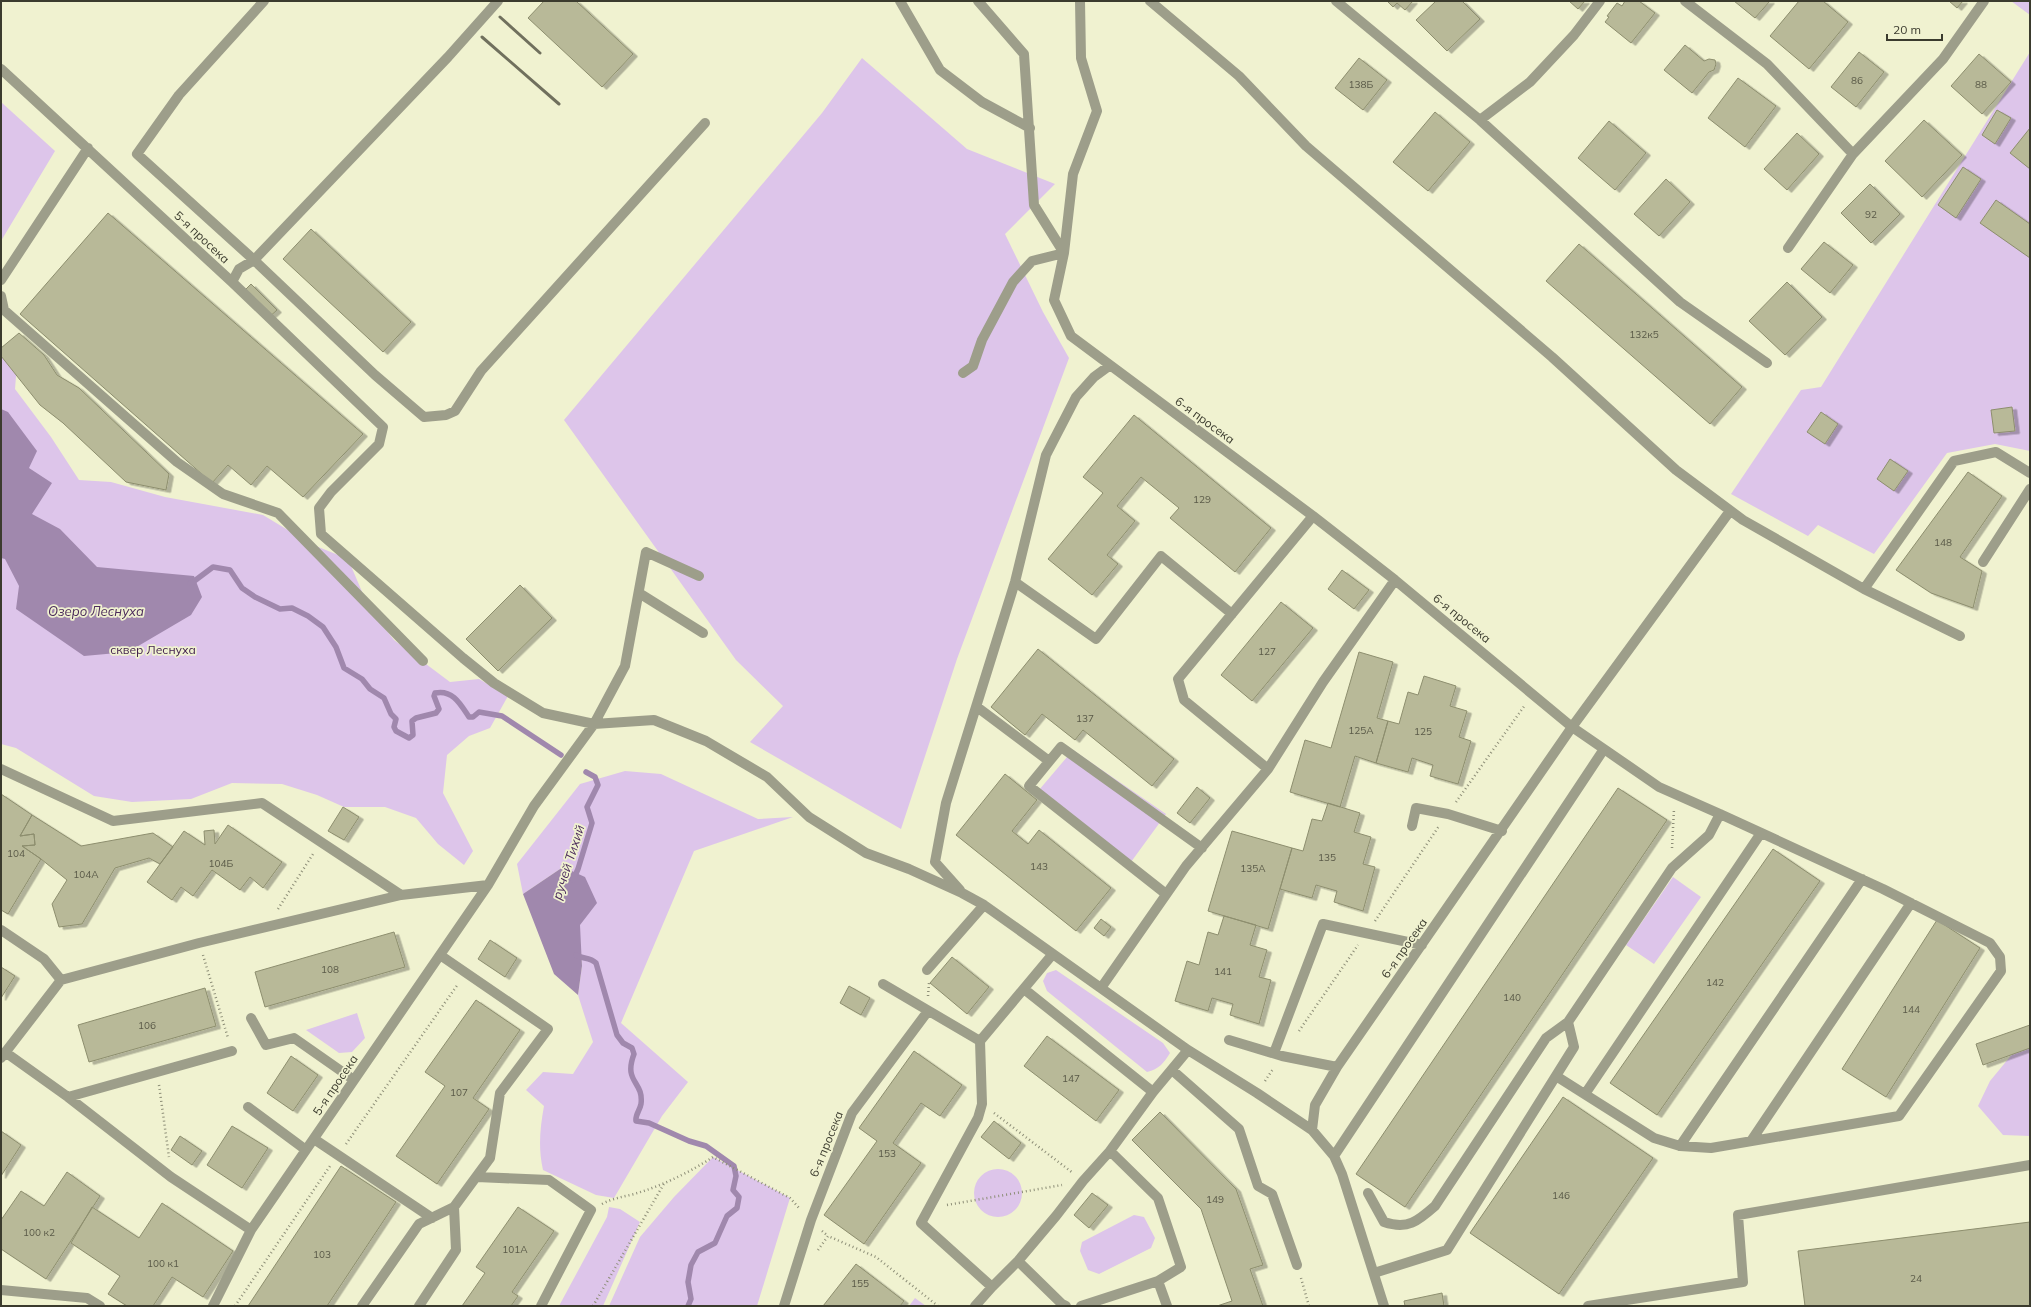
<svg xmlns="http://www.w3.org/2000/svg" width="2031" height="1307" font-family="Mulish,sans-serif">
	<style>
		.green { fill: #ddc5ea }
		.water { fill: #a088ad }
		.lines { fill: none; stroke-linecap: round; stroke-linejoin: round }
		.stream { stroke: #a088ad; stroke-width: 5.5 }
		.building { fill: #b8b998; stroke: #8d8e6e; filter: url(#shadow) }
		.path { stroke: #8d8e77; stroke-width: 2.5; stroke-dasharray: 1 3; stroke-linecap: butt }
		.minor { stroke: #9d9e8a; stroke-width: 10 }
		.rail { stroke: #70705d; stroke-width: 3 }
		.labels { text-anchor: middle; dominant-baseline: central; stroke-width: 3.5; stroke-linejoin: round; paint-order: stroke }
		.number-label { font-size: 10px; fill: #5a5a48 }
		.street-label { font-size: 12px; fill: #3b3b2e; stroke: #f0f2d0 }
		.park-label { font-size: 12px; fill: #3e1c4c; stroke: #f0f2d0 }
		.water-label { font-size: 13px; font-style: italic; fill: #4b2a5b; stroke: #f0f2d0 }
	</style>
	<defs>
		<filter id="shadow"><feDropShadow dx="4.5" dy="2.5" stdDeviation="0" flood-color="#0004"/></filter>
	</defs>
	<rect width="100%" height="100%" fill="#f0f2d0"/>
	<path class="green" d="M2011,1H2030V15Z
		M2030,52V451L1995,444L1947,453L1874,554L1818,525L1808,536L1731,494L1801,390L1821,387Z
		M862,58L967,149L1055,184L1005,234L1043,312L1069,358L957,659L901,829L750,742L783,706L736,660L564,420L822,113Z
		M1,102L55,151L1,241Z
		M1,355L17,364L15,389L51,437L79,480L111,482L165,497L263,515L311,544L348,559L369,608L394,640L450,682L479,679L508,696L490,728L469,736L447,755L443,793L473,851L464,865L438,844L416,818L385,807H344L317,795L282,784L232,783L191,799L132,802L94,796L16,748L1,744Z
		M1073,750L1166,814L1131,862L1039,790Z
		M625,771L661,774L758,819L793,817L694,851L621,1023L688,1082L662,1116L614,1198L596,1195L543,1170C538,1148 540,1128 544,1106L526,1090L543,1072L573,1074L593,1042L578,995L582,966L579,925L563,867L523,894L517,864L580,784Z
		M1673,877L1701,897L1654,964L1626,945Z
		M1056,970L1163,1043L1170,1053C1164,1063 1159,1069 1147,1072L1047,991L1043,981L1047,973Z
		M357,1013L365,1038L352,1052L339,1053L306,1030Z
		M2023,1041H2030V1136L2003,1135L1978,1106L1990,1081Z
		M713,1157L790,1198L757,1306H609L640,1237L674,1197Z
		M974 1193a24 24 0 1 1 48 0a24 24 0 1 1-48 0Z
		M609,1207L620,1209L640,1222L603,1306H559L607,1217Z
		M1134,1215L1144,1217L1155,1238L1151,1248L1099,1274L1088,1270L1080,1251L1082,1242Z
		M915,1298L926,1306H909Z"/>
	<path class="water" d="M1,409L8,412L37,451L29,468L52,483L32,514L60,529L97,567L194,576L202,597L191,615L128,652L84,656L16,609L19,586L5,559L1,558Z
		M563,867L585,877L597,903L580,925L582,966L578,995L554,974L523,894Z"/>
	<g class="lines">
		<path class="stream" d="M190,583L193,582L213,567L230,570L242,588L255,597L280,609L292,608L308,616L323,627L336,647L344,668L362,679L370,689L384,698L391,714L396,719L394,727L396,731L409,738L413,735L412,721L416,718L436,713L439,709L434,696L435,693C453,689 461,705 469,717H473L479,712L502,716L561,755
			M573,880L578,869L592,823L587,807L598,785L595,777L586,772
			M576,955C582,959 590,957 596,963L617,1035L623,1043L632,1048L634,1054C623,1083 644,1081 641,1104C640,1110 635,1115 636,1121L649,1123L689,1141L706,1146L734,1166L736,1176L733,1190L739,1197L737,1208L727,1216L715,1243L698,1252L691,1265L688,1282L691,1299L688,1306"/>
	</g>
	<path class="building" d="M544,1H576L633,54L602,87L528,18Z
		M1387,1H1413L1405,10L1397,3L1393,7Z
		M1436,1H1462L1480,19L1447,51L1416,20Z
		M1569,1H1585L1578,9Z
		M1625,1H1639L1655,13L1631,43L1605,22L1609,17L1607,16L1617,3L1622,6Z
		M1734,1H1770L1755,18Z
		M1799,1H1823L1848,22L1809,69L1770,36Z
		M1949,1H1963L1957,8Z
		M1685,45L1704,61L1709,59L1715,60L1716,64L1714,70L1709,72L1692,93L1664,70Z
		M1859,52L1884,72L1856,107L1831,87Z
		M1979,54L2011,82L1982,114L1951,86Z
		M1359,58L1387,80L1363,110L1335,88Z
		M1738,78L1776,106L1745,147L1708,118Z
		M1997,110L2011,118L1995,144L1982,135Z
		M1435,112L1470,142L1428,191L1393,162Z
		M1924,120L1962,155L1922,197L1885,161Z
		M1609,121L1646,153L1615,190L1578,158Z
		M2030,128V169L2010,153Z
		M1797,133L1819,154L1787,190L1764,169Z
		M1963,167L1981,179L1956,218L1938,205Z
		M1666,179L1690,202L1659,236L1634,214Z
		M1870,184L1900,214L1871,243L1841,213Z
		M1996,200L2030,224V258L1980,223Z
		M108,213L363,434L303,497L267,466L251,485L228,465L212,483L20,314Z
		M311,229L411,322L383,352L283,259Z
		M1824,242L1853,265L1830,293L1801,269Z
		M1579,244L1742,387L1710,424L1546,281Z
		M1787,282L1822,317L1785,355L1749,321Z
		M251,284L277,310L267,319L242,293Z
		M19,333L44,355L57,375L79,388L169,474L166,490L126,482L63,423L40,405L1,356V348Z
		M2012,407L2015,431L1994,433L1991,410Z
		M1821,412L1838,424L1825,444L1807,432Z
		M1134,415L1271,528L1235,572L1170,518L1179,508L1141,477L1117,506L1135,521L1107,555L1118,564L1092,595L1048,559L1103,493L1083,477Z
		M1890,459L1908,471L1894,491L1877,479Z
		M1968,472L2002,496L1960,557L1982,571L1973,608L1931,593L1896,570Z
		M1342,570L1369,590L1354,609L1328,589Z
		M520,585L552,618L498,671L466,639Z
		M1281,602L1313,628L1252,701L1221,675Z
		M1038,649L1174,759L1152,786L1083,730L1075,740L1042,714L1025,735L991,707Z
		M1359,652L1393,662L1377,718L1388,721L1376,763L1355,756L1340,807L1290,792L1305,740L1331,748Z
		M1424,676L1456,686L1450,706L1467,711L1459,737L1471,741L1458,784L1430,776L1433,765L1412,758L1408,772L1376,763L1388,721L1399,724L1408,692L1418,695Z
		M1005,774L1037,800L1012,831L1028,844L1039,830L1111,888L1076,931L956,835Z
		M1197,787L1210,798L1190,823L1177,813Z
		M1618,788L1667,820L1405,1207L1356,1174Z
		M1,794L32,815L20,836L34,834L35,845L22,846L41,859L8,914L1,910Z
		M1328,803L1360,813L1354,832L1371,837L1363,864L1375,867L1363,911L1334,902L1337,891L1316,885L1312,898L1280,889L1292,848L1303,851L1312,819L1322,821Z
		M343,807L359,817L344,840L328,831Z
		M32,815L81,846L153,833L173,847L160,864L149,858L115,868L82,924L59,927L52,904L67,880L41,859L22,846L35,845L34,834L20,836Z
		M228,825L282,862L263,888L250,877L240,890L212,870L193,896L181,887L172,900L147,882L184,831L205,845L204,831L214,830L215,844Z
		M1232,831L1292,848L1268,929L1208,911Z
		M1773,849L1820,881L1657,1115L1610,1083Z
		M1224,916L1256,925L1250,945L1267,950L1259,977L1271,980L1259,1024L1230,1015L1233,1004L1212,998L1208,1011L1175,1001L1187,961L1199,965L1208,932L1218,935Z
		M1101,919L1111,927L1104,936L1094,928Z
		M1937,920L1980,948L1886,1097L1842,1069Z
		M394,932L405,967L265,1007L255,972Z
		M490,940L517,958L505,977L478,959Z
		M952,957L989,987L967,1014L930,983Z
		M1,967L15,976L1,998Z
		M849,986L870,998L861,1015L840,1003Z
		M205,988L216,1026L89,1062L78,1025Z
		M476,1000L520,1030L473,1098L489,1109L437,1184L396,1156L445,1086L425,1072Z
		M2030,1025V1048L1983,1065L1976,1044Z
		M1047,1036L1119,1090L1096,1121L1024,1066Z
		M914,1051L962,1085L940,1116L921,1103L893,1143L921,1163L864,1244L824,1215L877,1141L859,1128Z
		M291,1056L318,1075L293,1111L267,1093Z
		M1563,1097L1653,1158L1559,1294L1470,1233Z
		M1160,1112L1236,1189L1263,1265L1250,1269L1263,1306H1217L1232,1301L1201,1209L1132,1140Z
		M994,1121L1021,1143L1009,1159L981,1137Z
		M232,1126L268,1148L242,1188L207,1165Z
		M1,1131L21,1145L1,1176Z
		M180,1136L202,1151L192,1165L171,1150Z
		M341,1166L396,1202L327,1306H248Z
		M67,1172L100,1196L46,1279L1,1249V1220L21,1191L44,1206Z
		M1092,1193L1108,1205L1089,1228L1074,1215Z
		M162,1203L233,1251L203,1297L172,1277L153,1306H127L108,1294L120,1276L71,1243L92,1207L139,1238Z
		M518,1207L554,1231L512,1292L518,1296L511,1306H462L485,1273L476,1267Z
		M2030,1222V1306H1805L1798,1251Z
		M856,1264L904,1301L900,1306H823Z
		M1442,1293L1444,1306H1405L1404,1301Z"/>
	<g class="lines">
		<path class="path" d="M1456,802L1525,705
			M1672,848L1674,809
			M278,909L313,854
			M1375,921L1439,826
			M203,955L228,1038
			M928,996L929,983
			M1299,1031L1358,945
			M1265,1081L1273,1069
			M159,1085L169,1157
			M994,1113L1073,1173
			M346,1144L458,984
			M602,1204C613,1198 623,1197 634,1194C662,1186 690,1172 713,1157L790,1198L800,1209
			M947,1205L1062,1185
			M822,1231L828,1236
			M818,1250L828,1236L876,1257L938,1306
			M1301,1278L1309,1306
			M235,1306L330,1166
			M593,1306L665,1182"/>
		<path class="minor" d="M264,1L179,95L137,154L254,260L375,375L424,417L446,415L455,411L481,371L705,123
			M900,1L940,70L982,102L1030,128
			M1080,1L1081,58L1097,111L1073,174L1064,253L1054,300L1071,336L1313,516L1395,580L1572,727L1337,1067L1315,1105L1312,1130L1334,1156L1342,1174L1384,1306
			M1150,1L1239,76L1306,146L1552,357L1676,470L1743,520L1864,589L1960,636
			M1336,1L1480,120L1680,302L1767,363
			M1685,1L1767,64L1853,154
			M1,69L232,282L383,427L379,444L331,492L319,508L321,534L463,658L494,683L543,713L594,724L654,720L706,741L767,777L809,817L866,853L909,869L962,893L984,905L1188,1050L1257,1093L1312,1130
			M1480,120L1530,82L1574,35L1600,1
			M1788,248L1853,154L1943,59L1984,1
			M1,280L88,148
			M232,282L239,269L254,260L448,57L498,1
			M1,296L4,310L177,462L223,494L278,513L423,661
			M963,373L973,366L982,340L1013,282L1032,261L1064,253L1034,205L1024,54L978,1
			M1983,562L2030,489
			M1015,582L1096,639L1161,556L1232,614
			M1864,589L1954,461L1996,452L2030,473
			M639,593L703,633
			M977,707L1049,761
			M1,769L113,821L262,803L401,895L488,885
			M1268,769L1184,700L1178,679L1313,516
			M1412,826L1416,808L1448,814L1502,831
			M960,890L935,862L946,803L1015,582L1046,455L1076,397L1094,377L1109,366
			M1166,894L1029,786L1061,747L1202,848
			M1,930L44,959L61,980L1,1058
			M927,970L984,905
			M61,980L199,943L401,895
			M883,984L980,1041
			M1101,988L1186,866L1268,769L1323,682L1395,580
			M1024,989L1153,1092
			M251,1018L266,1045L294,1038L354,1080
			M1229,1040L1282,1056L1337,1067
			M5,1052L68,1097L171,1177L251,1230
			M1274,1053L1323,924L1422,945
			M1172,1070L1239,1129L1258,1186L1272,1194L1297,1265
			M1556,1076L1654,1138L1680,1146L1711,1148L1899,1116L2001,971L2000,957L1990,943L1883,889L1720,814
			M1585,1094L1761,833
			M68,1097L232,1051
			M248,1107L306,1150
			M314,1139L432,1218
			M1751,1141L1911,903
			M1680,1146L1862,879
			M1110,1151L1158,1198L1181,1267L1158,1281
			M1334,1156L1604,749L1572,727L1730,511
			M477,1177L549,1180L591,1210L541,1306
			M1368,1193L1384,1222C1408,1230 1418,1221 1435,1206L1546,1038L1568,1022L1672,868L1709,835L1720,814L1659,787L1604,749
			M1018,1261L1062,1304L1066,1306
			M1374,1273L1447,1250L1574,1047L1568,1022
			M992,1287L1018,1261L1056,1216L1083,1181L1110,1151L1153,1092L1188,1050
			M1,1290L87,1298L100,1306
			M213,1306L251,1230L488,885L534,806L594,724L625,666L646,552L699,576
			M362,1306L419,1224L454,1207L490,1158L500,1093L548,1029L440,955
			M419,1306L456,1250L454,1207
			M784,1306L811,1220L852,1113L928,1011
			M975,1306L992,1287L921,1223L978,1118L982,1104L980,1041L1052,955
			M1081,1306L1158,1281L1167,1306
			M1588,1306L1743,1282L1738,1215L2030,1165"/>
		<path class="rail" d="M500,17L540,53
			M482,37L559,104"/>
	</g>
	<g class="labels">
		<g class="number-label">
			<text x="1857" y="80">86</text>
			<text x="1361" y="84">138Б</text>
			<text x="1981" y="84">88</text>
			<text x="1871" y="214">92</text>
			<text x="1644" y="334">132к5</text>
			<text x="1202" y="499">129</text>
			<text x="1943" y="542">148</text>
			<text x="1267" y="651">127</text>
			<text x="1085" y="718">137</text>
			<text x="1361" y="730">125А</text>
			<text x="1423" y="731">125</text>
			<text x="16" y="853">104</text>
			<text x="1327" y="857">135</text>
			<text x="221" y="863">104Б</text>
			<text x="1039" y="866">143</text>
			<text x="1253" y="868">135А</text>
			<text x="86" y="874">104А</text>
			<text x="330" y="969">108</text>
			<text x="1223" y="971">141</text>
			<text x="1715" y="982">142</text>
			<text x="1512" y="997">140</text>
			<text x="1911" y="1009">144</text>
			<text x="147" y="1025">106</text>
			<text x="1071" y="1078">147</text>
			<text x="459" y="1092">107</text>
			<text x="887" y="1153">153</text>
			<text x="1561" y="1195">146</text>
			<text x="1215" y="1199">149</text>
			<text x="39" y="1232">100 к2</text>
			<text x="515" y="1249">101А</text>
			<text x="322" y="1254">103</text>
			<text x="163" y="1263">100 к1</text>
			<text x="1916" y="1278">24</text>
			<text x="860" y="1283">155</text>
		</g>
		<g class="street-label">
			<text transform="translate(202 237) rotate(43)">5-я просека</text>
			<text transform="translate(1205 420) rotate(36)">6-я просека</text>
			<text transform="translate(1462 618) rotate(39)">6-я просека</text>
			<text transform="translate(1404 948) rotate(-55)">6-я просека</text>
			<text transform="translate(335 1085) rotate(-56)">5-я просека</text>
			<text transform="translate(826 1144) rotate(-68)">6-я просека</text>
		</g>
		<g class="park-label">
			<text x="153" y="649">сквер Леснуха</text>
		</g>
		<g class="water-label">
			<text x="96" y="611">Озеро Леснуха</text>
			<text transform="translate(568 862) rotate(-72)">ручей Тихий</text>
		</g>
	</g>
	<rect width="2031" height="1307" fill="none" stroke="#3b3b2e" stroke-width="4"/>
	<path d="M1887 34v6h55v-6" fill="none" stroke="#3b3b2e" stroke-width="2"/>
	<text x="1893" y="34" font-size="12" fill="#3b3b2e" stroke="#f0f2d0" stroke-width="3" paint-order="stroke">20 m</text>
</svg>
